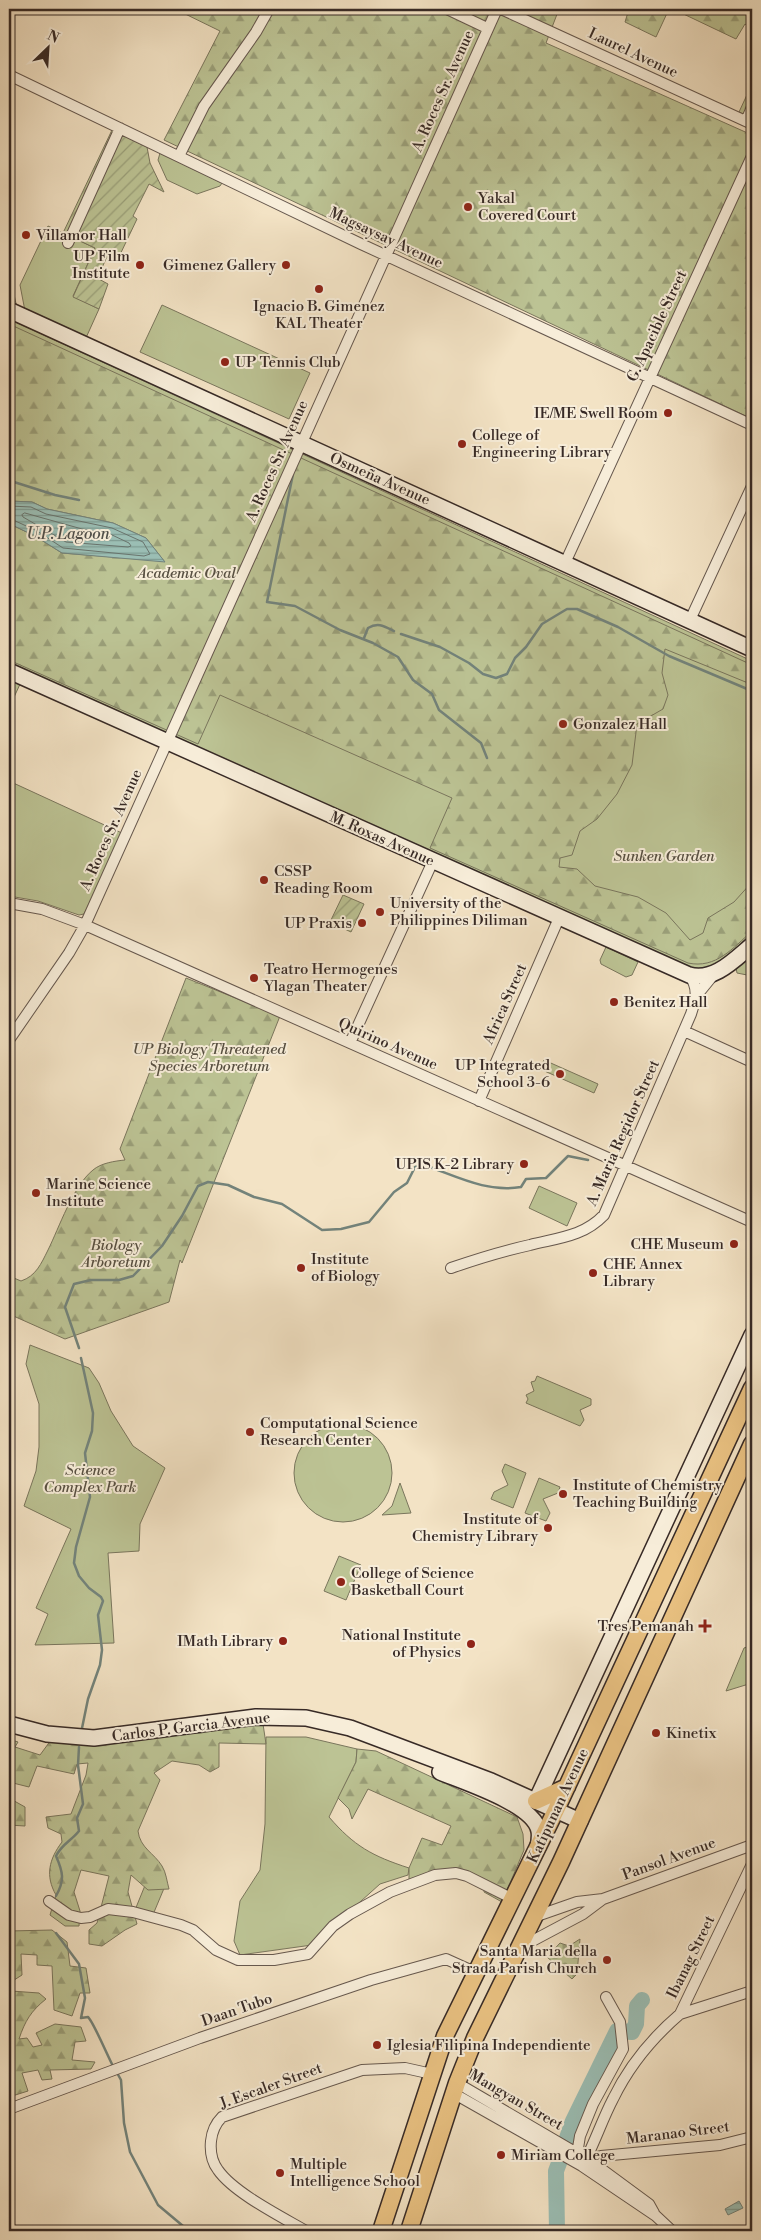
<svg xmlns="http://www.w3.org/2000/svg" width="761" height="2240" font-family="'Libre Bodoni',serif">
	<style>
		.green { fill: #bcc394; stroke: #7a765d }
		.forest { fill: url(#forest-firs); stroke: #7a765d }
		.cemetery { fill: url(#cemetery-stones); stroke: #7a765d }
		.garden { fill: url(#garden-furrows); stroke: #7a765d }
		.water { fill: url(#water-rules); stroke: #73837b }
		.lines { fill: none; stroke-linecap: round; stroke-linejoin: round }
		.shore { stroke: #69746d; stroke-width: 1 }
		.stream { stroke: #73837b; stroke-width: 2.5 }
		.river { stroke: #9bbeb4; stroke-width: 16 }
		.street-casing { stroke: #66584e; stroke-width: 12 }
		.secondary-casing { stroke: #372a26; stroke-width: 18 }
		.primary-casing { stroke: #372a26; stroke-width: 19 }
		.street { stroke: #f7edd9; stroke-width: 10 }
		.secondary { stroke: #f7edd9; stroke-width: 15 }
		.primary { stroke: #eac282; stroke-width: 16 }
		.poi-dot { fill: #8f2418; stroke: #f7edd9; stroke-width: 2 }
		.labels { text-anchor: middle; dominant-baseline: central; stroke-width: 4; stroke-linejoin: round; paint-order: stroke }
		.street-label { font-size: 15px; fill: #372a26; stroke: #f7edd9 }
		.poi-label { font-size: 15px; fill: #372a26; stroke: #f7edd9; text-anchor: start }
		.park-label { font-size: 15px; font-style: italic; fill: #585042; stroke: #f7edd9 }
		.water-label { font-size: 16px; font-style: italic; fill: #504f4a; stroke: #f7edd9 }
	</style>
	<defs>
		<pattern id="forest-firs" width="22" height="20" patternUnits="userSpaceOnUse" patternTransform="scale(1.25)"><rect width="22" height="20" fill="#bcc394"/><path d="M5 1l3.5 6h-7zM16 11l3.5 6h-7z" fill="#9a9f79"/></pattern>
		<pattern id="cemetery-stones" width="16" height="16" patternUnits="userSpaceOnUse" patternTransform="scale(1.25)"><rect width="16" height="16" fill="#bcc394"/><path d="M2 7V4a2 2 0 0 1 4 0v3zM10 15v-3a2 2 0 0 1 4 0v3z" fill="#9a9f79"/></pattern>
		<pattern id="garden-furrows" width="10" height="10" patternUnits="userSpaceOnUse" patternTransform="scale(1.25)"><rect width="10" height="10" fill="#bcc394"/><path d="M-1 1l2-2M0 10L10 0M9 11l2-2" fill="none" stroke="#9a9f79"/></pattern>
		<pattern id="water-rules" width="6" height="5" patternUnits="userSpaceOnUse" patternTransform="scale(1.25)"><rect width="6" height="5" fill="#9bbeb4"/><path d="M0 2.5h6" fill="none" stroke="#7f9b92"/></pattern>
	</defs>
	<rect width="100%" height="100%" fill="#f3e3c5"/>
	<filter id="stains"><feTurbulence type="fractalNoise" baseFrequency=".004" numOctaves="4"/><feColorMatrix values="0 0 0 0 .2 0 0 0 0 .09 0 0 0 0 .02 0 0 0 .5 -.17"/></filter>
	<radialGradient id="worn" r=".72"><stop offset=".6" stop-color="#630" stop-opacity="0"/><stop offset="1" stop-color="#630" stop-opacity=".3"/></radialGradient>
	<path class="green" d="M160,153L222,183L220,186L197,194L167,180L158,160Z
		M48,226L95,248L73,296L99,309L85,340L25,311L20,285Z
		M9,280L11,281L17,308L9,304Z
		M162,305L310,373L289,419L140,352Z
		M9,319L752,661V937C730,956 723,968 693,969L9,664Z
		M9,677L21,682L9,708Z
		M9,781L124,834L84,914L79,915L38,901L9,896Z
		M606,947L638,962L632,975L626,977L601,964L600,960Z
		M752,954V976L737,973L736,968Z
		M544,1060L598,1084L594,1093L540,1069Z
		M539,1186L577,1203L567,1226L529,1208Z
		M30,1345L89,1368L99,1383L111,1411L133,1446L165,1468L140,1524L139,1551L108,1553L114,1643L35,1645L48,1614L36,1608L71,1529L24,1506L36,1471L39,1447V1404L26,1364Z
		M537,1376L591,1399V1405L580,1410L584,1420L580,1426L526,1403L528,1399L526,1395L534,1391L531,1382L535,1381Z
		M294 1473a49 49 0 1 1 98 0a49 49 0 1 1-98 0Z
		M505,1464L526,1473L513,1508L491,1499L494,1492L508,1485L502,1471Z
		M539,1478L560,1487L558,1493L543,1499L550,1513L546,1521L525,1513Z
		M400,1483L411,1513L382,1515L392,1506Z
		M339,1556L361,1565L346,1600L324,1591Z
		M752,1645V1683L726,1691L744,1648Z
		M266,1737H306L357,1749L356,1762L329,1817C354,1846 372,1856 409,1868L408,1875L380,1884L312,1945L240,1955L234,1941L240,1901L260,1870L265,1824Z
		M148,1878L165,1886L152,1917L135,1910Z"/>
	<path class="forest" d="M175,9H559L546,43L752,135V419L164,140L220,31Z
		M629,9H669L656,37L625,22Z
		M673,9H752V21L749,27L745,24L736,39Z
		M752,84V119L739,112Z
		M9,324L752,665V683H748L665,649L662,673L668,695L663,709L637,724L632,765L617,794L597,819L580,831L572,855L560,858L559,867L577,869L595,886L638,897L666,913L690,940L703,933L708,918L734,902L752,882V931C733,948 716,969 688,963L430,848L452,798L220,695L198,744L9,660V521L12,525L35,536L62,553L164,561L146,538L113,523L47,509L32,502L9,501Z
		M186,978L280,1016L182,1263L180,1260L169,1302L65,1339L9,1314V1276L21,1281C36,1276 41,1264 48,1250C59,1228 73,1186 93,1170C101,1163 115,1161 125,1160L120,1149Z
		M263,1724L266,1744L219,1743V1767L210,1772L199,1765L172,1761L154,1773L160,1780L138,1831C140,1848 154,1853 162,1866C166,1872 167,1882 169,1889L148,1890L131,1875L128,1892L137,1924L125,1930L102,1946L89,1944V1930L97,1923L109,1876L81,1870L74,1892L80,1911L79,1926H65L50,1915L56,1895C45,1876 49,1859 62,1842L61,1834L48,1828L46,1817L71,1814L86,1775L88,1763L77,1764L74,1774L37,1766L29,1787L9,1782V1739L18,1742L15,1747L40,1755L51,1740L107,1744L143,1737Z
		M357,1749L376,1751L517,1817L523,1834L524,1850L502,1902L484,1892L485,1881L454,1868L438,1877L409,1881V1868L422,1838L442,1845L451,1826L368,1789L352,1819L349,1809L338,1798L356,1762Z
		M9,1798L25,1807V1826L9,1825Z
		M52,1930L67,1942L70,1966L86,1968L90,1993H80L72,2016L54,2010L52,1966L37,1965V1955L21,1954L22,1975L11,1982V1991L39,1993L46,1999C31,2011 25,2021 19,2039L27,2038L33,2047L42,2045L36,2033L55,2024L81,2027L86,2041L75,2042L72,2060L95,2062L91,2069L50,2070L52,2079L42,2080L38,2070L22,2073L28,2091L9,2097V1931Z"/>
	<path class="cemetery" d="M580,1939L577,1974L572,1979L547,1957L560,1943L569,1946Z"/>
	<path class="garden" d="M112,130L147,147L150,163L164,192L149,184L133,216L137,219L117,261L107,257L97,278L108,284L99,309L73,297L95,248L63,233Z
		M343,895L364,904L351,932L330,922Z"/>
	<path class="water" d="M9,501L32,502L47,509L113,523L146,538L165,562L62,553L35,536L12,525L9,521Z
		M739,2201L743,2208L728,2215L725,2209Z"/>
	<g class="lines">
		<path class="shore" d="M9,506L31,507L46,514L112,528L143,542L150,554L144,556L63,548L37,531L9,518
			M25,513L82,529L110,534L129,543L131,546L128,547L66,542L23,517L22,515Z"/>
		<path class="stream" d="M293,474L267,602L295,606L340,630L373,643L398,657L413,680L432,694L439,710L481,743L487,758
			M9,482H14L55,495L79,500
			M401,634L440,647L469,663L483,674L496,678L507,674L515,658L526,647L542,624L567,609H577L618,627L669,656L752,691
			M364,638L368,628C378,622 384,626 394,631
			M79,1348L65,1307L74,1284L91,1280H119L133,1276L162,1246L182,1216L198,1186L208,1182L228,1185L254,1197L282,1204L322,1230L341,1229L369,1222L394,1192L407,1183L415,1167L424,1165C456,1176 487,1193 521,1187L526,1179L546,1178L568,1156L588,1160
			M81,1358L93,1413L92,1431L85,1453L90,1497L76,1547L74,1563L79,1576L89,1588L101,1597L103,1601L98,1615L102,1650L100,1665L88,1699L81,1733
			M56,1896C65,1880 63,1872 56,1856C62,1844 71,1841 79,1831L77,1818L83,1804L78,1765L79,1747
			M56,1933L79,1964L85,1998L81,2018L88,2017C93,2021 108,2057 113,2066
			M116,2071L121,2080L124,2123L130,2152L158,2205L189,2231"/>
		<path class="river" d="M566,2141L573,2121L617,2031L632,2032L636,2024L637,2006L642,2000
			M557,2231L556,2171L562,2155"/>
		<g class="street-casing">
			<path id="street" d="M447,9L487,28
				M501,9L752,124
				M9,75L361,244L752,425
				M746,121L752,107
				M179,156L204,106L256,32L269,9
				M68,243L120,128
				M565,563L752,156
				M690,620L752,486
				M9,903L42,909L85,925L752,1222
				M697,995L715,973
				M684,1031L752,1062
				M9,1040L69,953L85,925L497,9
				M350,1043L433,861
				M479,1101L559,918
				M451,1268C477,1259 503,1251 530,1245C557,1238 583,1237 604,1215L691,1014C696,999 699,988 689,975
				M49,1901L69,1915L81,1918L90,1917L108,1909L133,1912L181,1925L193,1930L216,1950L238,1960H274L308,1954L333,1926L350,1914L390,1892L435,1875L456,1873L467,1876L513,1899
				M534,1917L577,1902L603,1899
				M521,1947L583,1914L603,1899L752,1845
				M680,2014L752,1991
				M457,2083L592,2162L649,2204L654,2213
				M453,2093L582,2166L656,2216L672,2231
				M9,2109L200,2038L371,1980L446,1959L477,1973
				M577,2154L580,2136L593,2104L623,2049L620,2022L606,1997
				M586,2159C596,2139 603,2118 613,2099C629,2066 652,2038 680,2014L752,1864
				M585,2160L601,2156L720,2145L752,2137
				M9,2228L15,2231
				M306,2231C282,2217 234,2193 218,2170C212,2162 210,2151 211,2141C212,2131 215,2124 222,2117L362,2070L405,2068L432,2074"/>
		</g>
		<g class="secondary-casing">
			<path id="secondary" d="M9,310L752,649
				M9,671L689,975C714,982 734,960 752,945
				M9,1724L47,1734L94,1738L256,1717L306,1718L350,1728L491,1781L580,1821
				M440,1772C464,1782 534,1804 539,1831C540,1836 539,1842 538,1847
				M536,1801L752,1335"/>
		</g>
		<g class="primary-casing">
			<path id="primary" d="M536,1801L567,1787
				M381,2231L445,2036L556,1810L752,1388
				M409,2231L457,2083L475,2038L561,1862L752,1444"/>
		</g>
		<use href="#street" class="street"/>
		<use href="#secondary" class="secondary"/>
		<use href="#primary" class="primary"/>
	</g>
	<g class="poi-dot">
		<circle cx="468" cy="207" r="5"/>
		<circle cx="26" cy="235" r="5"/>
		<circle cx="140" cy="265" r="5"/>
		<circle cx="286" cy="265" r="5"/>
		<circle cx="319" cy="289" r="5"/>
		<circle cx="225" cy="362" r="5"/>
		<circle cx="668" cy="413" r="5"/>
		<circle cx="462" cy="444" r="5"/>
		<circle cx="563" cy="724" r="5"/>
		<circle cx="264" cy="880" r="5"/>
		<circle cx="380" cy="912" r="5"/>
		<circle cx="362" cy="923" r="5"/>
		<circle cx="254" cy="978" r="5"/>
		<circle cx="614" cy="1002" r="5"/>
		<circle cx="560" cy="1074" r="5"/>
		<circle cx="524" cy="1164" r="5"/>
		<circle cx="36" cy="1193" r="5"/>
		<circle cx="734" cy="1244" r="5"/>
		<circle cx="301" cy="1268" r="5"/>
		<circle cx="593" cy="1273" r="5"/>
		<circle cx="250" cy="1432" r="5"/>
		<circle cx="563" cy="1494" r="5"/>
		<circle cx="548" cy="1528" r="5"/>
		<circle cx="341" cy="1582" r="5"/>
		<path d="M702.5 1618.5h5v5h5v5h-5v5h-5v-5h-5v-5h5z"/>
		<circle cx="283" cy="1641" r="5"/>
		<circle cx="471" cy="1644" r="5"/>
		<circle cx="656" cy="1733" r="5"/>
		<circle cx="607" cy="1960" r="5"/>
		<circle cx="377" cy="2045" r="5"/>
		<circle cx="501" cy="2155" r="5"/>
		<circle cx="280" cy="2173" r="5"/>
	</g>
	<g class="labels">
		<g class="street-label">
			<text transform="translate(633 53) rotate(25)">Laurel Avenue</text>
			<text transform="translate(443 91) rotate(-66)">A. Roces Sr. Avenue</text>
			<text transform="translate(386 238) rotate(25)">Magsaysay Avenue</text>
			<text transform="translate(657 326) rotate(-65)">G. Apacible Street</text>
			<text transform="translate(277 461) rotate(-66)">A. Roces Sr. Avenue</text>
			<text transform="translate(380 479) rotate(24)">Osmeña Avenue</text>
			<text transform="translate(111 830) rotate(-66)">A. Roces Sr. Avenue</text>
			<text transform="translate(382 839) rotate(24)">M. Roxas Avenue</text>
			<text transform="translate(505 1004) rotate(-66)">Africa Street</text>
			<text transform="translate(388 1044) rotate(24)">Quirino Avenue</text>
			<text transform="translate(623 1133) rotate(-66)">A. Maria Regidor Street</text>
			<text transform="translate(191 1727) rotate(-7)">Carlos P. Garcia Avenue</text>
			<text transform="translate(558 1806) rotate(-65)">Katipunan Avenue</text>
			<text transform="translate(669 1859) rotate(-20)">Pansol Avenue</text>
			<text transform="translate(691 1957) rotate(-64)">Ibanag Street</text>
			<text transform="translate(237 2010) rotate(-19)">Daan Tubo</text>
			<text transform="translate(271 2086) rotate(-20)">J. Escaler Street</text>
			<text transform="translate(516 2100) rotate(30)">Mangyan Street</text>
			<text transform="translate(678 2133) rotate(-7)">Maranao Street</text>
		</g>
		<g class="poi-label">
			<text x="478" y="198">Yakal<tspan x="478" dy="17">Covered Court</tspan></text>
			<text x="36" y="235">Villamor Hall</text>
			<text x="130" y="256" text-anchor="end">UP Film<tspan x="130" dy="17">Institute</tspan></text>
			<text x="276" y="265" text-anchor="end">Gimenez Gallery</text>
			<text x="319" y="306" text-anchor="middle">Ignacio B. Gimenez<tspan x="319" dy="17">KAL Theater</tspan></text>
			<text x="235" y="362">UP Tennis Club</text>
			<text x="658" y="413" text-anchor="end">IE/ME Swell Room</text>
			<text x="472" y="435">College of<tspan x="472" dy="17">Engineering Library</tspan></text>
			<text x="573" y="724">Gonzalez Hall</text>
			<text x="274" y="871">CSSP<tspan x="274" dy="17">Reading Room</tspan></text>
			<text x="390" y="903">University of the<tspan x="390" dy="17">Philippines Diliman</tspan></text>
			<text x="352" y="923" text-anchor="end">UP Praxis</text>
			<text x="264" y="969">Teatro Hermogenes<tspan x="264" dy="17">Ylagan Theater</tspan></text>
			<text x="624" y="1002">Benitez Hall</text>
			<text x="550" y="1065" text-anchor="end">UP Integrated<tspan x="550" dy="17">School 3-6</tspan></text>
			<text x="514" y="1164" text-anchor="end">UPIS K-2 Library</text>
			<text x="46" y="1184">Marine Science<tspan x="46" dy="17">Institute</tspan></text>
			<text x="724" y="1244" text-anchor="end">CHE Museum</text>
			<text x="311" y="1259">Institute<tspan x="311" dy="17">of Biology</tspan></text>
			<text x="603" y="1264">CHE Annex<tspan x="603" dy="17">Library</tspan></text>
			<text x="260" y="1423">Computational Science<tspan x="260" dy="17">Research Center</tspan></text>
			<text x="573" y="1485">Institute of Chemistry<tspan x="573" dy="17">Teaching Building</tspan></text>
			<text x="538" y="1519" text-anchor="end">Institute of<tspan x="538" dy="17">Chemistry Library</tspan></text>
			<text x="351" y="1573">College of Science<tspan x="351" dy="17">Basketball Court</tspan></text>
			<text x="694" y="1626" text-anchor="end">Tres Pemanah</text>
			<text x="461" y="1635" text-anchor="end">National Institute<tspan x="461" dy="17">of Physics</tspan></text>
			<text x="273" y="1641" text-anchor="end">IMath Library</text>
			<text x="666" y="1733">Kinetix</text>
			<text x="597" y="1951" text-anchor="end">Santa Maria della<tspan x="597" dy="17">Strada Parish Church</tspan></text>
			<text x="387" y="2045">Iglesia Filipina Independiente</text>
			<text x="511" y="2155">Miriam College</text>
			<text x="290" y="2164">Multiple<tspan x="290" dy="17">Intelligence School</tspan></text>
		</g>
		<g class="park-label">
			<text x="187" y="573">Academic Oval</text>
			<text x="664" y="856">Sunken Garden</text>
			<text x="209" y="1049">UP Biology Threatened<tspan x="209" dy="17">Species Arboretum</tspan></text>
			<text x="116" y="1245">Biology<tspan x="116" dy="17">Arboretum</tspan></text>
			<text x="90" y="1470">Science<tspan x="90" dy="17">Complex Park</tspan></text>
		</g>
		<g class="water-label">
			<text x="68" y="534">U.P. Lagoon</text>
		</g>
	</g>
	<rect width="761" height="2240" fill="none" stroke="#f3e3c5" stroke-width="30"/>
	<rect x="10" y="10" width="741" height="2220" fill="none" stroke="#372a26" stroke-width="2.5"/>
	<rect x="15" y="15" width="731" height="2210" fill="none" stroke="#372a26"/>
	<g transform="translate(48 48) rotate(25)" stroke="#f7edd9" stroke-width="4" paint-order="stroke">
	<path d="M0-4L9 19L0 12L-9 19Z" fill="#372a26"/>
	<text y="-8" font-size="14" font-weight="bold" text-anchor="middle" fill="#372a26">N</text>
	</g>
	<rect width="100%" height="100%" filter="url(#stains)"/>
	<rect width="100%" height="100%" fill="url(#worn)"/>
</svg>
